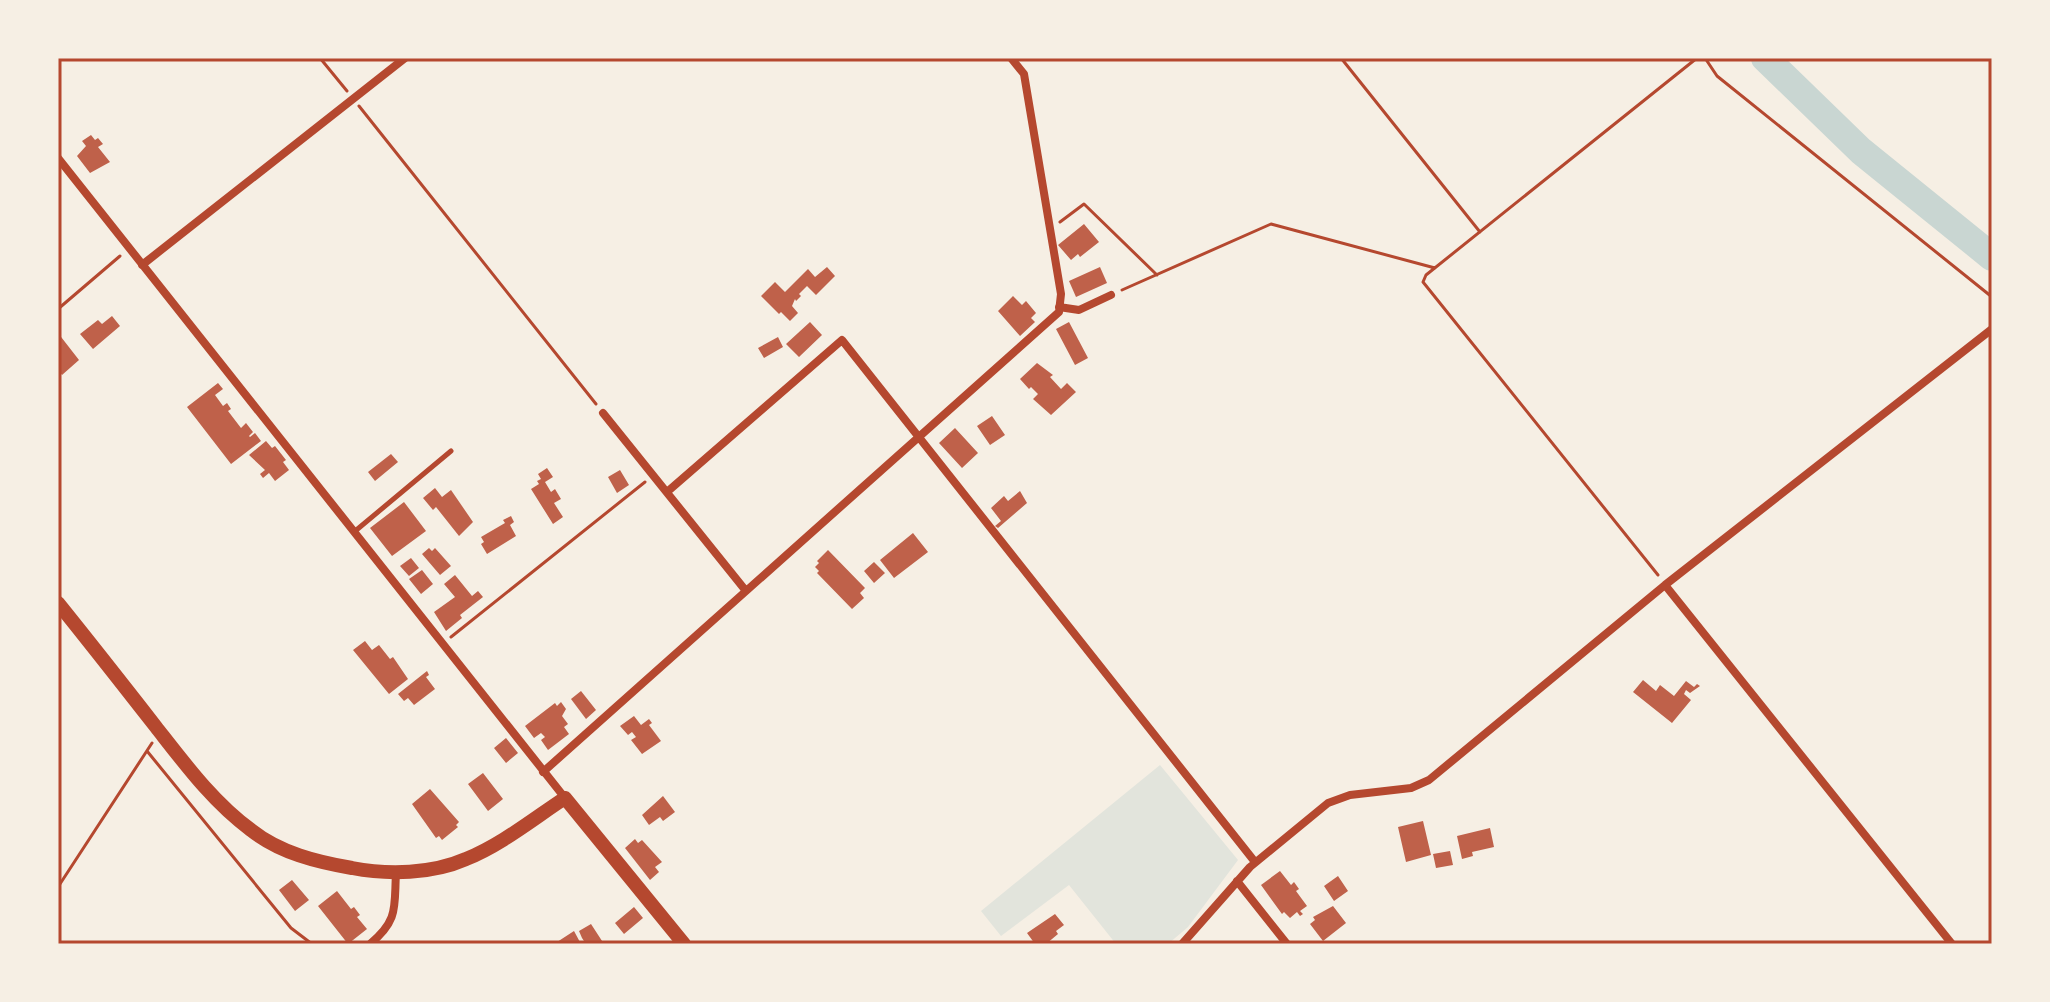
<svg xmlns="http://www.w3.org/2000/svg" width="2050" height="1002" font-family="Quicksand,sans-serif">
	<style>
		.green { fill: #e2e4dc }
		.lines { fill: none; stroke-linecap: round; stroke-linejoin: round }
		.river { stroke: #c9d6d2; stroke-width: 28 }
		.building { fill: #bf614a }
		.path { stroke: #b5482f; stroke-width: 3 }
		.service { stroke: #b5482f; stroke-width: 5 }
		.minor { stroke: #b5482f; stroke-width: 8 }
		.secondary { stroke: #b5482f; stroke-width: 14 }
		.neatline { fill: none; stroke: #b5482f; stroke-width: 3 }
	</style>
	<rect width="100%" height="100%" fill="#f6efe4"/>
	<path class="green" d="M1160,765L1238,860L1188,927L1168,944H1116L1069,885L1001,936L981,911Z"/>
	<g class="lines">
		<path class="river" d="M1765,58L1861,151L1992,257"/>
	</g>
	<path class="building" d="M91,135L95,140L98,138L103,144L98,147L110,162L90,173L77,156L86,146L82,141Z
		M1084,224L1099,242L1080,257L1078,254L1071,260L1058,245Z
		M827,267L835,276L816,295L807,286L799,294L801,296L796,301L795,299L792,306L798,313L790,321L781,312L779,314L761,296L775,282L785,292L808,269L815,277Z
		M1100,267L1107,283L1076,297L1069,281Z
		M1013,296L1022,305L1026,301L1036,313L1031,318L1035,322L1020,336L998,311Z
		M112,316L120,326L93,349L80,334L98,320L102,324Z
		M810,322L822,335L799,357L786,344Z
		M1069,322L1088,358L1075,365L1056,329Z
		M58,333L79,360L62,375L58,370Z
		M778,337L783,347L764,358L758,348Z
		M1037,363L1053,375L1050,377L1061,389L1067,383L1076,392L1051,415L1033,399L1038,394L1031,387L1029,389L1020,379Z
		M218,383L223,389L215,395L223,406L227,403L231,409L228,411L241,428L246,423L253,432L249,436L250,437L255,433L261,441L231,464L187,407Z
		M992,416L1005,435L990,445L977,426Z
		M955,428L978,453L962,468L939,443Z
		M266,441L272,448L275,446L286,460L283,462L289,470L275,481L269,473L263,478L260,474L265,470L249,455Z
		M391,454L398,462L375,481L368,472Z
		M547,468L553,477L545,482L551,492L555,489L561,499L554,503L563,517L553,524L531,489L539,484L537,481L541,479L538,474Z
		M620,470L629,485L617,493L608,477Z
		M435,488L442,497L451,490L473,522L459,536L436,507L433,510L423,498Z
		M1020,491L1027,503L998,528L995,526L1001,521L991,508L1004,496L1008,501Z
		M404,502L426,531L392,556L370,528Z
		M511,516L514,522L510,525L516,536L487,554L481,544L484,542L481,537L505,523L503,520Z
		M913,533L928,552L894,578L880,560Z
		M429,548L432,551L435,548L451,566L440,575L422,554Z
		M828,550L865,588L860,593L864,598L852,609L817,573L819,571L815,567L819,563L817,561Z
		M411,558L419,568L409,576L400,566Z
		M874,562L885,573L874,583L864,571Z
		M422,570L433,584L421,594L409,579Z
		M455,575L472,596L478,591L483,597L460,615L462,618L446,631L434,612L455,597L444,584Z
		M365,641L372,650L379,645L390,659L393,657L408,679L389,694L353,650Z
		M427,671L429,675L426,677L435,689L414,705L408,698L404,701L398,694Z
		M1643,680L1656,691L1660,685L1674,696L1686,681L1694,687L1697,684L1700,686L1690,693L1686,690L1684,694L1691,700L1672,723L1633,692Z
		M581,691L596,710L586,719L571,699Z
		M561,702L566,709L562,716L568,724L564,727L569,734L548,750L541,740L545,737L541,733L534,738L525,726L555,703L557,706Z
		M634,716L641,725L649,719L652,723L649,725L661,741L642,754L631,740L636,737L632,732L628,735L620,726Z
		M506,738L518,753L506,763L494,748Z
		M483,773L503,799L488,811L468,784Z
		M430,789L459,822L456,825L458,827L442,840L439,836L436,838L412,804Z
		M663,796L675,812L663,821L660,817L649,825L642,815Z
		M1423,821L1431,855L1406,862L1398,827Z
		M1490,828L1494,847L1472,852L1473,856L1462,859L1457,836Z
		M635,839L638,843L642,840L662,862L655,867L659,872L650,880L625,848Z
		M1450,851L1453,865L1436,868L1433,854Z
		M1280,871L1291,885L1294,882L1299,889L1296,891L1307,906L1300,911L1303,914L1300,916L1297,912L1290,918L1284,912L1282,914L1261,885Z
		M1338,876L1348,891L1334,901L1324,886Z
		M292,880L309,900L295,911L279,890Z
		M337,891L351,909L354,907L360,915L357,917L367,929L348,944L318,906Z
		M1333,906L1346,923L1323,941L1310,924L1315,920L1313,917Z
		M634,907L643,918L624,934L615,923Z
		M1055,914L1064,925L1056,931L1058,934L1046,944H1035L1027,933Z
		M591,924L604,944H586L582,938L579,931Z
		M574,931L581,944H554Z"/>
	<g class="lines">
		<path class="path" d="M320,58L347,91
			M1341,58L1480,232
			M1705,58L1717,76L1992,297
			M359,106L596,404
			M1060,222L1084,204L1157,275
			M1122,290L1271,224L1435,268
			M58,309L120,256
			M1658,575L1423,282L1426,275L1697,58
			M451,637L645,482
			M147,751L291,928L312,944
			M58,887L152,743"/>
		<path class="service" d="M354,532L451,451"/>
		<path class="minor" d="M58,158L565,798
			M142,265L405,58
			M1059,307L1079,310L1111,295
			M603,413L746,591
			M667,492L842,340L1255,862
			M1665,585L1952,944
			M543,772L1059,312L1061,294L1024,74L1011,58
			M1237,881L1287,944
			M370,944C399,920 394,907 396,873
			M1182,944L1250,867L1328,803L1350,795L1411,788L1429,780L1665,585L1992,329"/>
		<path class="secondary" d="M58,603C91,644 124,686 156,727C185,764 213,802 251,830C280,853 317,862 352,868C388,875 432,874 466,859C501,845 533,819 565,798L684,944"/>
	</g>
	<rect width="2050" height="1002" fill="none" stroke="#f6efe4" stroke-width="120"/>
	<rect x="60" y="60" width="1930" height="882" class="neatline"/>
</svg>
